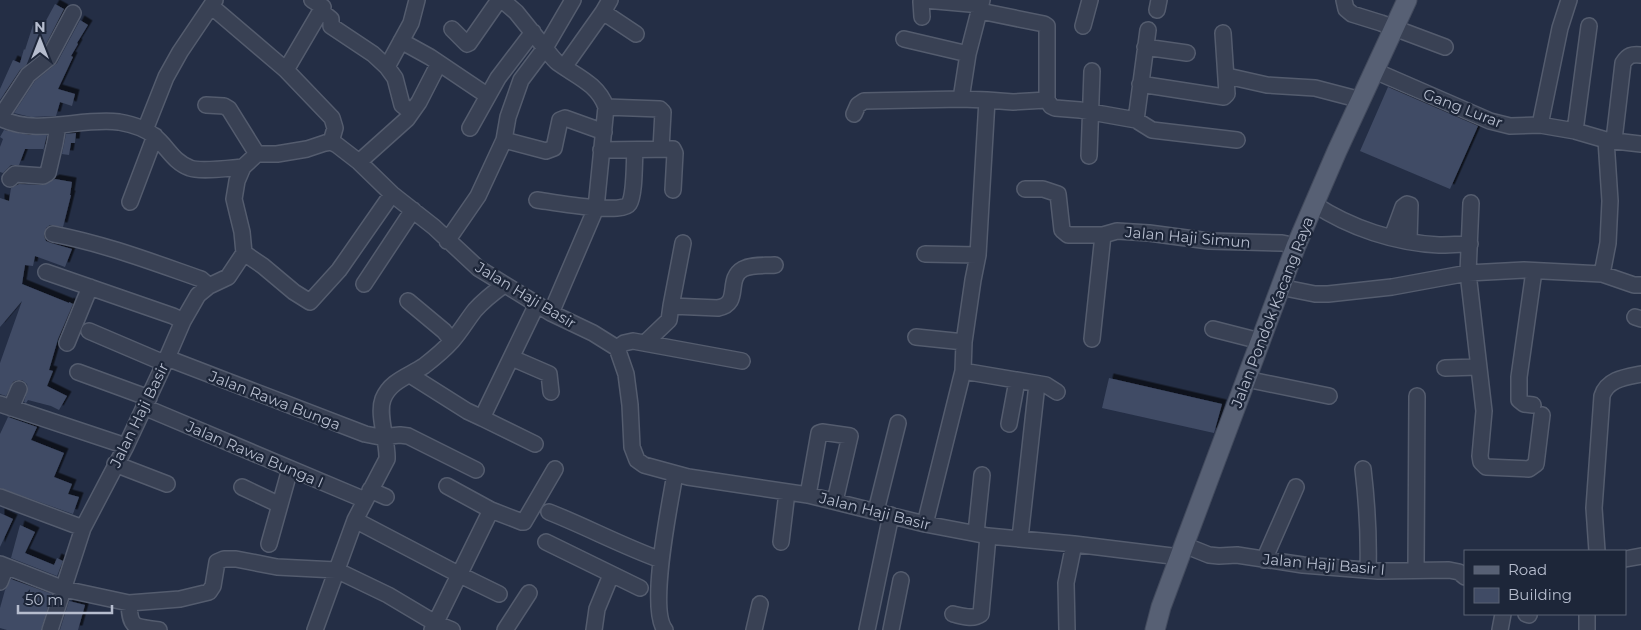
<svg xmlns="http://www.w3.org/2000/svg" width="1641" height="630" font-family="Montserrat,sans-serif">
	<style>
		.building { fill: #404b65; filter: url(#shadow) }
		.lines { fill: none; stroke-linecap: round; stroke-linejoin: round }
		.minor-casing { stroke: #545c6e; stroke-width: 18 }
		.major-casing { stroke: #424a5d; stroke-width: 21 }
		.minor { stroke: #394154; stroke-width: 15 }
		.major { stroke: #576074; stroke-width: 19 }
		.labels { text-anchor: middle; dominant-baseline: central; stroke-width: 4.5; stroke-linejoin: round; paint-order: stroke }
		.street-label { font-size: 15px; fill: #b6bdce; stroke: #1d2639 }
	</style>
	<defs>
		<filter id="shadow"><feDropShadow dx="4.5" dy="-4.5" stdDeviation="0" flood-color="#0009"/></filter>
	</defs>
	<rect width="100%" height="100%" fill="#242e45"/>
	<path class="building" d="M55,4L64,9L42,52L20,70L0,100V89L13,60L20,63L24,49L25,50L33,25L42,28Z
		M80,20L88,25L77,43L78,44L71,56L73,57L58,89L75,94L72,106L60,102L56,116L31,117L14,113L35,81L57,63Z
		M1388,87L1478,126L1450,189L1360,151Z
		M4,130L29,135H47L43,151V149H25L19,165H11L3,173L0,172V147L3,139L0,137Z
		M76,133L75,143H71L69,155L62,154L66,134Z
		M55,179L72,182L70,195H71L63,227L50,225L46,228L44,236L46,241L51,243L72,249L65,267L35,256L33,266L25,265L22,284L69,303V302L73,304L58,339L49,370L53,371L47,386L67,396L59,410L51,406L28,400L26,403L24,402L28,388L27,384L22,380H17L13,382L6,396L0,394V363L22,301L0,327V198L9,201L11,188L19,184L43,185Z
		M1109,378L1222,404L1214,433L1102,408Z
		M8,417L37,427L31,440L64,453L54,477L72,484L68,494L79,497L73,514L0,488V434Z
		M0,513L13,519L0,547Z
		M20,525L35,532L25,553L54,565L57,558L63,561L57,576L11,558Z
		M11,579L52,594L41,630H7L0,628V608L5,590Z
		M69,601L85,605L78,630H60Z"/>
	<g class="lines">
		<g class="minor-casing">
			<path id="minor" d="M1344,0L1346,9L1352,14L1381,23L1445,47
				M211,6L286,70L332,118L335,128L331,142
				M1157,10L1159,0
				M321,11L331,19V26L373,54L387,67L395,78L402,105L411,112
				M980,11L1044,24L1047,26V100
				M603,12L636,34
				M73,13L49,58L28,75L1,116L2,119C38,136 81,117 119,122C130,124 145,128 154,136C167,146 173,162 190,168C200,172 231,168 243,167
				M922,17L921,2L925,0L981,5
				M1083,26L1090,0
				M452,29L467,44L469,43L499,0
				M904,39L968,54
				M401,41L430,57L488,96
				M1145,47L1187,53
				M387,67L411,23L417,0
				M564,67L603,12L610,0
				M286,70L323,7L312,0
				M1375,71L1490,121L1510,126L1540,125L1575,131L1606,140L1641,144
				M1227,76L1267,85L1315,88L1361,100
				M1140,84L1224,97L1227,94L1223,33
				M987,100L1013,102L1047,100L1051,106L1055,108L1080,110L1136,120L1152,130L1237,140
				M206,105L224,106L229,109L257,154
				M606,107L660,109L663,112L661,149
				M854,114L858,105L864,101L961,99
				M1136,120L1148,30
				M1540,125L1560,28L1569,0
				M470,128L498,78L533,32
				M145,130L166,77L180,52L215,0
				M1575,131L1589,26
				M504,140L546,151L554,148L560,120L565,118L604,132
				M1614,140L1623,63C1628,55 1632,54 1641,55
				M601,150L673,149L675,153L673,190
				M1089,156L1092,71
				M359,162L407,119L419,102L439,63
				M10,179L15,174L43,176L48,173L55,143L58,126
				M1025,189H1043L1058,194L1062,230L1068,235H1103L1117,231L1149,233L1209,241L1282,243L1296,246
				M537,200C552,202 622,215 629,204C635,195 634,162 635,150
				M130,202L155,136
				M1471,203L1468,273L1484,411L1480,456L1481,462L1486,467L1529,469L1536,464L1542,415
				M1314,204C1350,228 1396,243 1439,245C1449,245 1460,244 1470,244
				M53,234C105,244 152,262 201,279L209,286
				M1392,237L1403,207L1407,204L1410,205L1409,241
				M447,241L478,196L504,140L508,117L521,80L545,48L516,12L502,0
				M244,253L263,266L294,292L310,302L339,270L392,194
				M925,254L978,255
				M46,272L173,316L183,321
				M1602,274L1608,243L1610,201L1606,140
				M364,284L413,210
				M1280,287L1315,294H1328L1392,287L1468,273L1524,270L1602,274L1634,285H1641
				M408,301L444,331L452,341
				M671,306L683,243
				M551,313L596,208L606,107C598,84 576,76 558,63C553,59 549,53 545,48L573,0
				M1635,317L1641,319
				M1213,329L1260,341
				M89,331L164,363
				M916,337L964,342
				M1092,339L1103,235
				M646,342L669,320L671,306L718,308C742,304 725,279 743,269C752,264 765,266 775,265
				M67,343L90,287
				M617,348L624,343L633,341L742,361
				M167,358L365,434L380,437L400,435L408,436L476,470
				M512,358L549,374L551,392
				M1445,368L1478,367
				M963,371L1046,385L1057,392
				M78,372L149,398
				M410,375L467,411L482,418
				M1246,379L1329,396
				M0,404L126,446
				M1533,405L1524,404L1519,400V377L1534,271
				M144,407L365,500
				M11,408L19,389
				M1009,424L1017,381
				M535,444L482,418L537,304
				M115,464L167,484
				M1363,469C1367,503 1369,536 1368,570
				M242,487L280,505
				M370,490L386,497
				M808,495L819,433L822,432L850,436L835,501
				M0,497L83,528
				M491,510L522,522H524L555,469
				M876,511L898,423
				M549,512C587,527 622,546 661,560
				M355,520L458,574L499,594
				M925,524L963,371L964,342L973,280L978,255L987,100L961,99L968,54L982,0
				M976,533L982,475
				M1020,538L1037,384
				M546,542L640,588
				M781,542L787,492
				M269,544L290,469
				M1184,545L1209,555L1219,556L1237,555L1303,565L1378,571L1449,570L1459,572L1465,577
				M1597,551L1594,508L1602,396C1607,379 1626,377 1641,374
				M1625,559L1641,556
				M1264,560L1296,487
				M0,564L64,589L129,603L180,599L209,592L213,586L217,562L224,559H236L277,567L336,570L388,595L435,623L452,630
				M1416,569L1417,396
				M0,582L6,567
				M129,603C130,630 135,626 159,630
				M953,614C962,616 973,620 981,614L988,536
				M1526,614L1529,615
				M50,630L83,528L126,446L167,358L183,321L198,295L209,286L228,277L244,253L242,232L234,199L237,181L243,167L257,154H277L307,149L325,143L331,142L337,145L359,162L392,194L434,227L478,268L551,313L593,333L617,348L626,374L630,405L632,447L637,460L644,465L688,477L808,495L925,524L988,536L1074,544L1180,557
				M315,630L355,520L387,459C388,441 377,415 383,399C390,381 409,376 424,366C433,359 444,350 452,341C461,331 467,320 475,310C484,300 493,293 504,285
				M432,630L491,510L447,486
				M505,630L529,593
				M594,630L597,609L611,575
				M665,630C648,608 670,504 675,474
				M754,630L760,604
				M867,630L891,515
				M891,630L901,580
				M1067,630L1066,583L1074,544
				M1500,630L1503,614
				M1587,630V614"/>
		</g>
		<g class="major-casing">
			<path id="major" d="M1155,630L1161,607L1184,545L1296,246L1337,151L1407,0"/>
		</g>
		<use href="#minor" class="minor"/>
		<use href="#major" class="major"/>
	</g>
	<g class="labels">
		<g class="street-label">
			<text transform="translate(1463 108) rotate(21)">Gang Lurar</text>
			<text transform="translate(1188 237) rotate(5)">Jalan Haji Simun</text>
			<text transform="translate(526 295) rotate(31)">Jalan Haji Basir</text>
			<text transform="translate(1272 312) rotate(-69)">Jalan Pondok Kacang Raya</text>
			<text transform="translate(275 400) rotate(21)">Jalan Rawa Bunga</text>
			<text transform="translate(139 415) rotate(-64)">Jalan Haji Basir</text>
			<text transform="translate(255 454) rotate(23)">Jalan Rawa Bunga I</text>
			<text transform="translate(875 511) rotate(14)">Jalan Haji Basir</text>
			<text transform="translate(1324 564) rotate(5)">Jalan Haji Basir I</text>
		</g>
	</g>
	<rect x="1464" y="550" width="162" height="65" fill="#1d2639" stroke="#5a6275"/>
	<rect x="1474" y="566" width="25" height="8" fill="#576074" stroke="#5a6275"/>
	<text x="1508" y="575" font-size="15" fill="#b6bdce">Road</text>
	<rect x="1474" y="588" width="25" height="15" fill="#404b65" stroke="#5a6275"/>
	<text x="1508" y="600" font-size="15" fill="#b6bdce">Building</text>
	<g transform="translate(40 40)" stroke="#1d2639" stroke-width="4" paint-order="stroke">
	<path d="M0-4L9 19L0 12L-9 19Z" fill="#b6bdce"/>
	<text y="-8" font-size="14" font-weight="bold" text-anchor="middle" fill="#b6bdce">N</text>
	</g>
	<path d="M18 605v8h94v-8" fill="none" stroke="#b6bdce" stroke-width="2.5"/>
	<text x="25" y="605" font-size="15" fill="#b6bdce" stroke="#1d2639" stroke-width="4" paint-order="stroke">50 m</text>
</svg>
